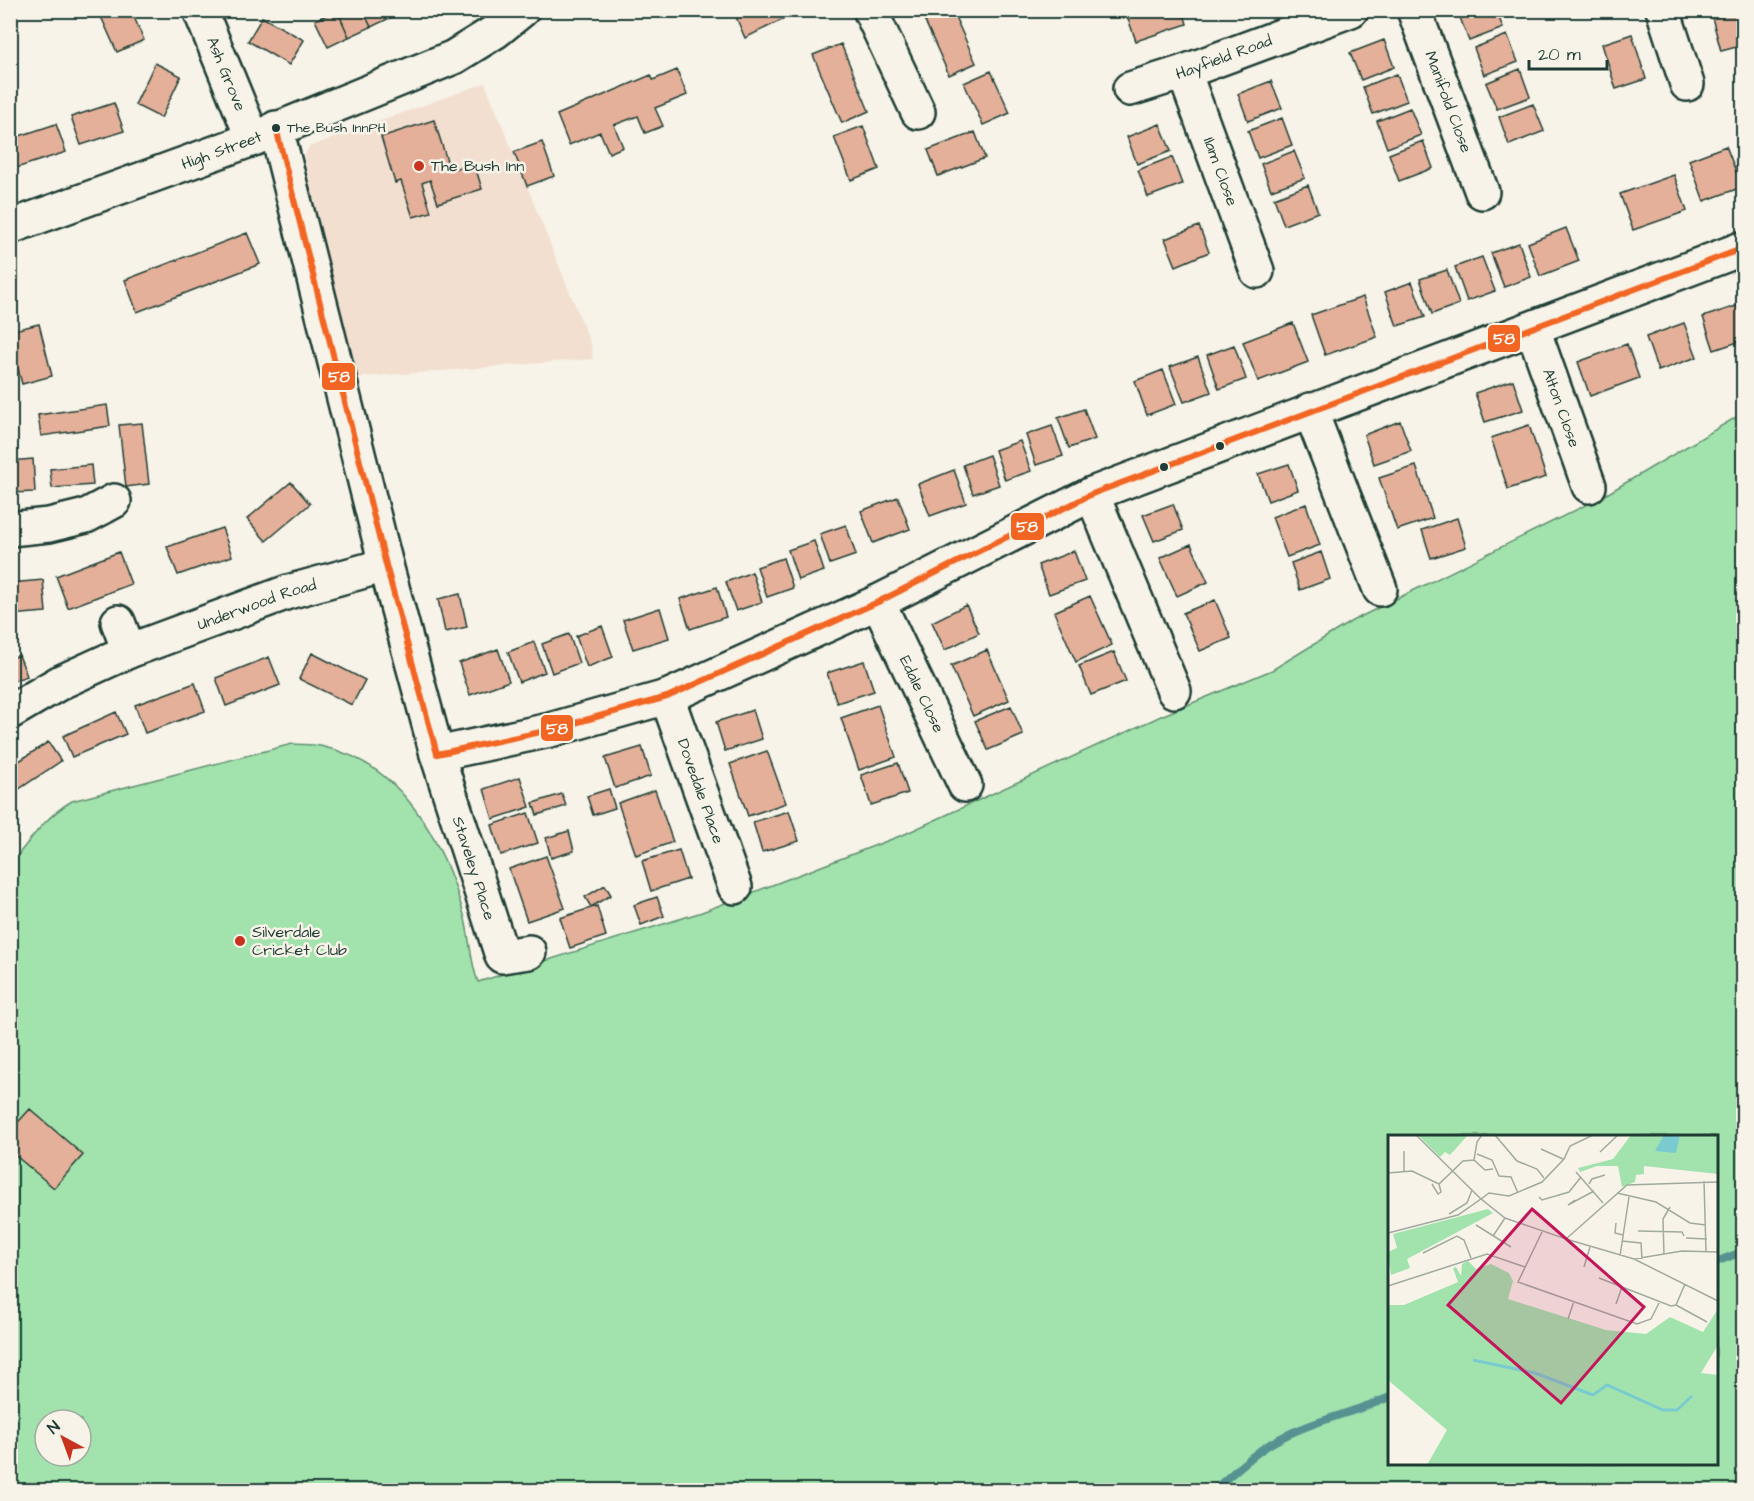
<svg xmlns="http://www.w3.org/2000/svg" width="1754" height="1501" font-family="'Architects Daughter',sans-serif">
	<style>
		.built { fill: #f2dfd0 }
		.green { fill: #a2e3ad; stroke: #609070; stroke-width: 1.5; fill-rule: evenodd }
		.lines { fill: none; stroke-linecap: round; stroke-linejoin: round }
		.stream { stroke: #569292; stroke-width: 8 }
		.building { fill: #e5b099; stroke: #1f3d34; stroke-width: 1.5 }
		.minor-casing { stroke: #1f3d34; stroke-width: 38 }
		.major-casing { stroke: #1f3d34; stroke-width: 38 }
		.minor { stroke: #f7f3e8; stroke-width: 33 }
		.major { stroke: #f7f3e8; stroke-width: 33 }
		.bus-1-casing { stroke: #f7f3e8; stroke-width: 10 }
		.bus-1 { stroke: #f26522; stroke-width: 6 }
		.bus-dot { fill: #1f3d34; stroke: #f7f3e8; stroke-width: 2 }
		.poi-dot { fill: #c8321e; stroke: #f7f3e8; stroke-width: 2 }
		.labels { text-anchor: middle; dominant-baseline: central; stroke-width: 5; stroke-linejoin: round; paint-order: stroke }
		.bus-label { font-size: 14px; fill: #1f3d34; stroke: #f7f3e8; text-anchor: start }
		.street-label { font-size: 16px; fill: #1f3d34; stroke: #f7f3e8 }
		.poi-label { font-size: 16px; fill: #1f3d34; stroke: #f7f3e8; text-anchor: start }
		.inset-river { fill: none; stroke: #7acbd0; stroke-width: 3 }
		.inset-road { fill: none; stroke: #a1aaa0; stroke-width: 1.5 }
		.view { fill: #c2185b; fill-opacity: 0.15; stroke: #c2185b; stroke-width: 3 }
		.inset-edge { fill: none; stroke: #1f3d34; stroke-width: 3 }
		.line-badge { stroke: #f7f3e8; stroke-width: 2 }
		.badge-label { font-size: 16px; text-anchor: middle; font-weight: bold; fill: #fff }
	</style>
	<rect width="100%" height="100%" fill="#f7f3e8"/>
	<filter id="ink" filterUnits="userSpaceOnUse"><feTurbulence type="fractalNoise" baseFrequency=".0167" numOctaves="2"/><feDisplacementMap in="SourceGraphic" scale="12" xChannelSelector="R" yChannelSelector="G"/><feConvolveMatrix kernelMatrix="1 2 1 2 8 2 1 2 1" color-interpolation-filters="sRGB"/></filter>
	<g filter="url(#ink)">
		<path class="built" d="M485,83L591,345L593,359L363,377L356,379L304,156L309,147Z"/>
		<path class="green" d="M1743,413V1490H11L10,865C29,841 46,816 72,801L292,744C303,745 314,744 324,747C403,764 444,844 464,915C470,937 470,961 478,982L702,912L905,834L1161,716L1272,670L1352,621L1600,498ZM1390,1136H1716V1464H1390ZM45,1420H81V1456H45Z"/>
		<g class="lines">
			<path class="stream" d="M1716,1262L1744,1251
				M1213,1490C1231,1476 1250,1456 1270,1444C1306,1422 1351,1414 1390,1397"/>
		</g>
		<path class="building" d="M98,10H131L144,40L117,52Z
			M337,10H363L371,27L349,37Z
			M337,10L349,37L328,47L315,20Z
			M363,10H389L392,17L371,27Z
			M389,10H407L392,17Z
			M733,10H802L745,38Z
			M920,10H952L976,63L949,75Z
			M1125,10H1183L1187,24L1136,41Z
			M1470,10H1496L1503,28L1469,41L1459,15Z
			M1591,10H1615L1593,17Z
			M1710,10H1741L1744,20V45L1721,51Z
			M262,17L304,40L289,65L248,41Z
			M1632,34L1646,79L1616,89L1602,44Z
			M1507,35L1518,62L1484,75L1474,48Z
			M1384,40L1394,67L1361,80L1350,53Z
			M841,44L869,111L842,123L813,55Z
			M155,63L181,76L161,118L135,105Z
			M1520,69L1530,97L1497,109L1486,83Z
			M677,70L687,95L655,108L663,126L645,133L638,116L614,125L623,147L609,153L600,132L569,145L557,115L651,75L653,80Z
			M991,71L1010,113L983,125L964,83Z
			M1397,74L1407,101L1373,114L1363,87Z
			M1271,81L1282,108L1248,121L1238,94Z
			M114,103L124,131L81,145L71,117Z
			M1533,104L1544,131L1509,145L1499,117Z
			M1410,108L1421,135L1387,148L1377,121Z
			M1282,118L1292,145L1258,158L1248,131Z
			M434,120L450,170L474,163L482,189L438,203L430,180L422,183L431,212L413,217L401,181L395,183L381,137Z
			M56,124L66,152L10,170V139Z
			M1160,124L1171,151L1137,164L1127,137Z
			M863,126L879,169L851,180L834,137Z
			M975,132L985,158L938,176L928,150Z
			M1423,141L1433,168L1399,181L1389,154Z
			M542,142L554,176L527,186L514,152Z
			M1726,146L1742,187L1704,201L1689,160Z
			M1294,151L1305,178L1271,190L1261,164Z
			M1172,157L1182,184L1148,197L1138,170Z
			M1674,175L1687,211L1633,230L1620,194Z
			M1308,185L1318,212L1284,225L1274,198Z
			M1199,226L1209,252L1176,266L1165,239Z
			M1566,228L1579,261L1540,276L1528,243Z
			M247,233L260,264L137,312L125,280Z
			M1519,243L1531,277L1504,287L1491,253Z
			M1482,257L1495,291L1467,301L1455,267Z
			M1447,270L1459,304L1432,314L1420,279Z
			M1412,282L1425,317L1397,326L1385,292Z
			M1363,297L1377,337L1325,355L1311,315Z
			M1742,304L1744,310V340L1714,350L1703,317Z
			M1293,323L1308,362L1258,381L1243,342Z
			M1684,323L1697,357L1658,371L1646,337Z
			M39,324L52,376L22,384L10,338V331Z
			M1627,344L1639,378L1590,396L1578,362Z
			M1234,345L1246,379L1219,389L1207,355Z
			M1198,357L1211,392L1184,402L1170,367Z
			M1163,370L1176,404L1147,415L1135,381Z
			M1513,380L1523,410L1485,422L1475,393Z
			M107,405L110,426L41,436L38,415Z
			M1084,409L1095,439L1069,448L1058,418Z
			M1400,421L1411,451L1374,464L1364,435Z
			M142,423L149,484L126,487L119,425Z
			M1529,425L1546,477L1508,489L1491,438Z
			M1052,426L1063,456L1036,465L1026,435Z
			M1020,441L1031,471L1005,480L995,450Z
			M989,455L999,485L973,494L963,465Z
			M33,459L35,492L10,493V461Z
			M1289,464L1298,490L1268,501L1258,474Z
			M91,465L93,485L52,488L50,469Z
			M1416,466L1433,518L1397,530L1379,478Z
			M954,470L966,503L930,516L918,484Z
			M291,482L310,504L266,541L247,519Z
			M898,497L910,529L873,543L861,511Z
			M1173,504L1183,530L1154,541L1143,515Z
			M1306,504L1320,545L1287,557L1272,517Z
			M1457,518L1466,547L1431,558L1422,530Z
			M846,525L856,555L830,564L820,534Z
			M222,528L232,556L178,575L167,547Z
			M814,541L824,571L798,580L788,550Z
			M1191,544L1208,582L1177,596L1160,558Z
			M1074,551L1085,581L1049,594L1038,565Z
			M119,552L131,584L68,608L56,576Z
			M1321,552L1330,579L1300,590L1291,563Z
			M783,558L793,588L767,597L757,567Z
			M752,572L762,602L736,611L726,582Z
			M43,580L46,612L10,615V583Z
			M717,587L726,617L690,629L680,599Z
			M460,594L467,627L445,632L438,599Z
			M1090,596L1112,645L1076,662L1054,612Z
			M1215,600L1231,638L1200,651L1183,613Z
			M966,605L979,633L945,650L932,622Z
			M660,608L669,638L633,649L623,620Z
			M602,626L613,657L587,667L576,636Z
			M569,634L579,663L552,673L542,644Z
			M534,642L545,672L519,682L508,652Z
			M498,649L509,681L470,695L459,663Z
			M987,650L1009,700L973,716L951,666Z
			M1114,652L1126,681L1091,695L1079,666Z
			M312,653L365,680L352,705L299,679Z
			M19,655L27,676L10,682V659Z
			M269,657L280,685L226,706L216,678Z
			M864,661L874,691L837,703L827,673Z
			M195,683L205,711L145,733L135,705Z
			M878,705L896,757L859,770L841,718Z
			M1011,706L1023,735L988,750L975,721Z
			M753,710L762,739L725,751L716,722Z
			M116,712L126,734L72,757L63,736Z
			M48,742L61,761L10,795V767Z
			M642,747L651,776L615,788L605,758Z
			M767,751L786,803L748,816L730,764Z
			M898,763L908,793L871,805L861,775Z
			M520,777L530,807L493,819L484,789Z
			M609,789L615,808L593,815L587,796Z
			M655,790L673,842L636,855L618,803Z
			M562,794L566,806L537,815L533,803Z
			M789,811L799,841L762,852L753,822Z
			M528,813L538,843L501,855L492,825Z
			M569,831L574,851L551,858L546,838Z
			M679,850L688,879L651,891L642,861Z
			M546,856L565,908L527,921L509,869Z
			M605,885L611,895L591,907L585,897Z
			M657,897L664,916L641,925L634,905Z
			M597,906L606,936L570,948L560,918Z
			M30,1109L83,1155L54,1188L10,1151V1131Z"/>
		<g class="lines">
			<g class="minor-casing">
				<g id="minor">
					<path id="s1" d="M200,10L253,139"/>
					<path d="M870,10L918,112"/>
					<path id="s2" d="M1414,10L1482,192"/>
					<path d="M1663,10L1687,84"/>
					<path id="s3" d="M1184,72L1257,271"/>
					<path id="s4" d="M1130,89L1184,72L1351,10"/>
					<path d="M276,128L386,565L437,754L550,730L667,697L878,602L1092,494L1744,248"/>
					<path id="s5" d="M1533,329L1589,486"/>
					<path d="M1310,410L1380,589"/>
					<path d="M1092,494L1174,691"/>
					<path d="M10,529L49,525L86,516L114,501"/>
					<path id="s6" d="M878,602L965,785"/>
					<path d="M118,622L129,651"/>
					<path id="s7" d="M667,697L735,887"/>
					<path id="s8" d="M10,712L61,682L129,651L288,592L386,565"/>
					<path id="s9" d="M437,754L502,956L529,952"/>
				</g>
			</g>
			<g class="major-casing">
				<g id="major">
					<path id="s10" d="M10,227L253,139L454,57L496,31L522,10"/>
				</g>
			</g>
			<use href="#minor" class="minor"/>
			<use href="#major" class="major"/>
			<g class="bus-1-casing">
				<path id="bus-1" d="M276,128L386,565L437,754L550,730L667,697L878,602L1092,494L1744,248"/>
			</g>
			<use href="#bus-1" class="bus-1"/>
		</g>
	</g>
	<g class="bus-dot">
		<circle cx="276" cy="128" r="5"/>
		<circle cx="1220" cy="446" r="5"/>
		<circle cx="1164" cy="467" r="5"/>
	</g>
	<g class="poi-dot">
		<circle cx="419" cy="166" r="6"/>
		<circle cx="240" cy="941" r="6"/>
	</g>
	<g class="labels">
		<g class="bus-label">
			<text x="287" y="128">The Bush InnPH</text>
		</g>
		<g class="street-label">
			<text stroke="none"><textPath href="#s4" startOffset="99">Hayfield Road</textPath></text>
			<text stroke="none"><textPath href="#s1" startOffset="69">Ash Grove</textPath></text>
			<text stroke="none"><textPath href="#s2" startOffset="98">Manifold Close</textPath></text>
			<text stroke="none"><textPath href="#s10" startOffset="225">High Street</textPath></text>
			<text stroke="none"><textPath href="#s3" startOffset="106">Ilam Close</textPath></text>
			<text stroke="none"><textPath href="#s5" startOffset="84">Alton Close</textPath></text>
			<text stroke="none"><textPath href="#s8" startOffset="270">Underwood Road</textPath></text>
			<text stroke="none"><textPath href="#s6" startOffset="102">Edale Close</textPath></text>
			<text stroke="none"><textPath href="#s7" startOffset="100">Dovedale Place</textPath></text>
			<text stroke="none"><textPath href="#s9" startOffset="120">Staveley Place</textPath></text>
		</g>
		<g class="poi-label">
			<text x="431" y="166">The Bush Inn</text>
			<text x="252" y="932">Silverdale<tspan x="252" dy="18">Cricket Club</tspan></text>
		</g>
	</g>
	<g transform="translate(1388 1135)">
		<rect width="330" height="330" fill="#f7f3e8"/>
		<path d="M30,0H80L62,20L57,17L52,22ZM243,0H330V39L256,31V39L248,40L247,47L234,52L230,31H209L192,37L190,33L225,24ZM100,74L105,78L19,124L22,133L3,140L0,117L9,113L5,99ZM80,126L88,134L103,129L121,138L125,146L120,164L218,195L258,199L282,182L315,197L330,174V210L313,238L330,240V330H39L59,295L0,245V170H16L70,147L65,133L68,132L73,141L74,129Z" fill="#a2e3ad"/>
		<path d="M276,0H292L288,18L267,16Z" fill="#7acbd0"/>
		<path class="inset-river" d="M85,225L147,238L205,260L219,250L275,275H289L304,261"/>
		<path class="inset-road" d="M28,0L93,64L101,58L121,61L154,47L176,24L182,11L205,0M107,0L129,26L149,34L156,43M153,14L175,24M16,16V36M212,17L230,0M89,19L104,25L111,41L123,42L130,58M86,25L97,35L105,34M188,37L215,68M0,38L24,36L51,49L75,26L86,25L89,7L94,0M316,46L318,117M44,49L50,59L53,57L51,49M201,49L204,44L217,40M229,58L268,67L302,88L318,90M151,62L154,65L181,57L193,42M187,65L180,70L206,56M61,79L79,68L84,55M228,88L227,98L235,100M88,90L123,112M250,96L294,97L296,101M154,97L130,147L249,189L263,184L272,166M0,98L70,80L93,64L117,83L178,104L239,50L330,47M105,101L117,83M298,103L319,104M178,104L246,124L294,116L330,117M234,106L253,108L254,124M35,118L69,101L76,105L83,123M276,120L275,84L282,72M232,121L241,62M246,124L330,166M196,132L202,112M211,143L283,171L288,170L297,149M0,151L99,119L137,132M228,169L234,152M288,170L319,187M180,184L186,166"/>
		<path class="view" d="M144,74L256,172L173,268L60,170Z"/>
		<rect width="330" height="330" class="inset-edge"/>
	</g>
	<g class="line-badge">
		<rect x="1487" y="324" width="34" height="29" rx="6" fill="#f26522"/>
		<rect x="321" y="362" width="35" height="29" rx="6" fill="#f26522"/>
		<rect x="1010" y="512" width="35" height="29" rx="6" fill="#f26522"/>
		<rect x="540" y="714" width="34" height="28" rx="6" fill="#f26522"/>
	</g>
	<g class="badge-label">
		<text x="1504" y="344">58</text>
		<text x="339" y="382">58</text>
		<text x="1027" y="532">58</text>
		<text x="557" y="734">58</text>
	</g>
	<rect width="1754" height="1501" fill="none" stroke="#f7f3e8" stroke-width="36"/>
	<rect x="18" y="18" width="1718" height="1465" fill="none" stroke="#1f3d34" stroke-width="2" filter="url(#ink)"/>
	<g transform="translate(63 1438) rotate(319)"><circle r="28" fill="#f7f3e8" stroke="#a1aaa0" stroke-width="1.5"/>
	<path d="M0-4.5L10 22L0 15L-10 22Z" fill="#c8321e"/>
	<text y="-9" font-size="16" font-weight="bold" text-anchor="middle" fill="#1f3d34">N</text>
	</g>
	<path d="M1529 60v9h78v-9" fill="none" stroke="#1f3d34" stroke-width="3"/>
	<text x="1538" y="60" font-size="18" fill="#1f3d34" stroke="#f7f3e8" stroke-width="4.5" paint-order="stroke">20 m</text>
</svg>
